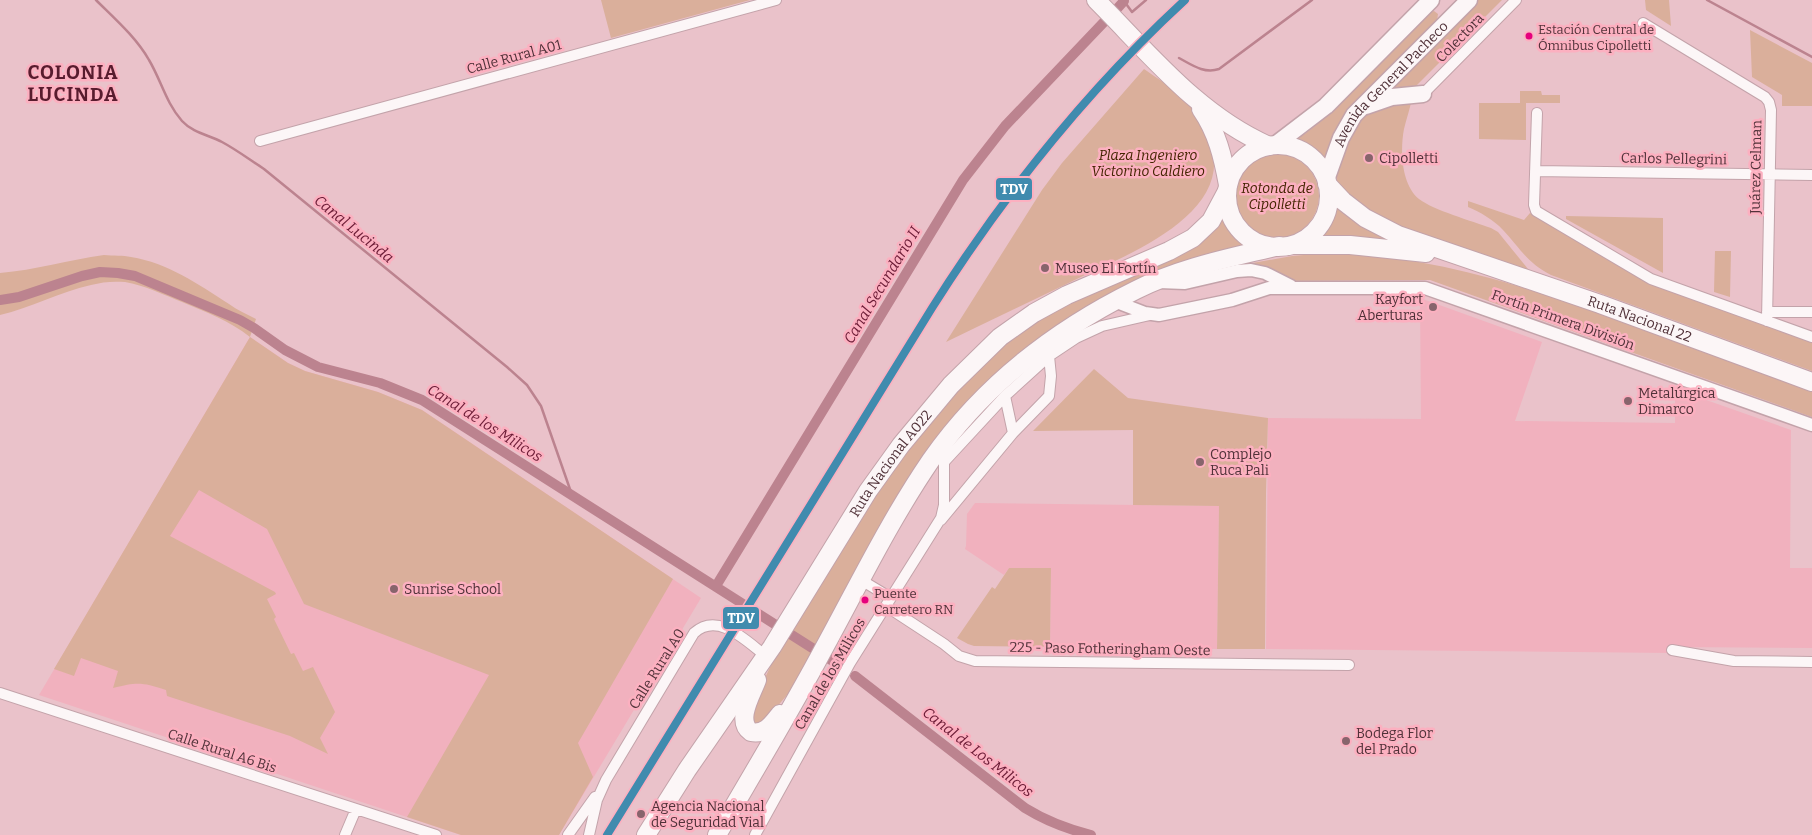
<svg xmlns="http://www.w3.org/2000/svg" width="1812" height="835" font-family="Bitter,serif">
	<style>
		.built { fill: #f1b1be }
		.green { fill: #daaf9b }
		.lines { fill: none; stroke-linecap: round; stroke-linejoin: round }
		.stream { stroke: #bc838f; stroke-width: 2.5 }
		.canal { stroke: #bc838f; stroke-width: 10 }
		.minor-casing { stroke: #c3a3aa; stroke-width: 12 }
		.tertiary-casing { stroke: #c3a3aa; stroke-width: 15 }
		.primary-casing { stroke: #c3a3aa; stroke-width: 19 }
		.trunk-casing { stroke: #c3a3aa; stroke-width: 20 }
		.minor { stroke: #fcf6f7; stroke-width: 10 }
		.tertiary { stroke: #fcf6f7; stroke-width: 12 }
		.primary { stroke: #fcf6f7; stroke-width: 16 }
		.trunk { stroke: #fcf6f7; stroke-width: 18 }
		.rail-1-casing { stroke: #fcb0c0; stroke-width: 11 }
		.rail-1 { stroke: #408bae; stroke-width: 8 }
		.bus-dot { fill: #e5007d; stroke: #fcb0c0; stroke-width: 2 }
		.poi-dot { fill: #87646c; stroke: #fcb0c0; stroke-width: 2 }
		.labels { text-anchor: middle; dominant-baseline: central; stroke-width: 5; stroke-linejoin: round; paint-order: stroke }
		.bus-label { font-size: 13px; fill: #513239; stroke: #fcb0c0; text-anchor: start }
		.street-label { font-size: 14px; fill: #513239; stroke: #fcb0c0 }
		.park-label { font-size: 14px; font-style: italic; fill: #432400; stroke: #fcb0c0 }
		.poi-label { font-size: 14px; fill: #513239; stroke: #fcb0c0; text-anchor: start }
		.water-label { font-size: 15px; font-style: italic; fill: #6b1b35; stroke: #fcb0c0 }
		.district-label { font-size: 19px; font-weight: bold; letter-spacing: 1px; fill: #581c2e; stroke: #fcb0c0 }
		.line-badge { stroke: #fcb0c0; stroke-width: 2 }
		.badge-label { font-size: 14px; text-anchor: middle; font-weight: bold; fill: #fff }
	</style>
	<rect width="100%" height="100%" fill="#eac2ca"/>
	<path class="built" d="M1420,298L1542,342L1515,421L1675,423V389L1791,430L1790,568H1812V648L1673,647L1672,653L1266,649L1268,418L1421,419Z
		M250,337L288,363L305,371L378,392L422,410L701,598L559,835H461L39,695Z
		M975,503L1219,506L1217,649L1050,647L1051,568H1009L1004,575L965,549L966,546L967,514Z"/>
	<path class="green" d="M601,0H750L611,38Z
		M1477,0H1502L1413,89L1380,96Z
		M1645,0H1669L1671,26L1646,10Z
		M1434,11L1438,14L1437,21L1351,111L1328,165C1319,151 1309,143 1293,139L1306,133L1322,120L1431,12Z
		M1750,30L1812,63V106H1782V95L1752,77Z
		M1144,69C1161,81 1188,97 1199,115C1202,122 1204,130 1206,137C1209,144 1213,151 1214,158C1219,219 1127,255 1083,276C1037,298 992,320 946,342L1042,190L1062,163Z
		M1520,91H1541L1542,95H1560V103H1526V140L1479,139V103H1520Z
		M1411,103C1409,112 1406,120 1404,129C1400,150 1401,184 1419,199C1433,210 1472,221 1491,228L1498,232L1528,269L1529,272L1460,251L1373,216L1337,184L1336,172L1353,128L1368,112L1387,104Z
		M1235 196a42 42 0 1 1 84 0a42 42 0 1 1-84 0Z
		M1468,201L1524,220L1530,213L1646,282L1812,342V371L1551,275C1526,262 1521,249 1503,230C1494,220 1480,212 1468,207Z
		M1335,202L1421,248L1315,239L1327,223Z
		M1222,216C1228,232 1237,241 1252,248L1198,262L988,385L800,680L763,723L752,725V706L777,652L864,508L928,423L1006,339Z
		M1566,216L1663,218V273L1566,219Z
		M1715,251H1731L1730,297L1714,292Z
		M1315,254C1426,252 1524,286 1627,323C1688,345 1750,368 1812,390V417L1430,280L1289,281L1247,264L1292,256Z
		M104,255C113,256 123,255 131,257C168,263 198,284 229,304C237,310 247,314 256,319L250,337L288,363L305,371L378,392L422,410L673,579L578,743L593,777L559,835H461L407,817L489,675L304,604L267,529L199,490L170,536L275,592L276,594L267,599L276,617L274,619L291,654L294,653L303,671L313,667L335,712L320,738L328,754L290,736L167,696L166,690C142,682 137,682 113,688L118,671L81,658L74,676L54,669L250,337C230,321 206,312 182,302C164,295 144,285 125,282C113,281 102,282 91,285C59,292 31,308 0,315V273C35,270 69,260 104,255Z
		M1094,369L1128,398L1268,418L1266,493L1265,649H1217L1219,506L1133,505V430L1033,431Z
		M1009,568H1051L1050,647L974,646L968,644L957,638L992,587L995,589Z"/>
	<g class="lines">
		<path class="stream" d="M96,0C114,18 136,37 149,60C161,80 166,103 182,121C193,133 209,135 222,142C237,150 250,160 264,169L507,367L527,385L541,406L572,495
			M1707,0L1812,57
			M1124,1L1132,12L1146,0
			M1179,58C1192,65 1204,74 1219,69L1312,0"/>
		<path class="canal" d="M1115,11L1124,1L1123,0
			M0,300L19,297L82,276L100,272L118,273L135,276L240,320L254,328L285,350L318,367L380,383L422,400L839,665
			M716,586L963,180L1005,126L1104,22
			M855,676L1025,808C1046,821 1067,829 1091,835"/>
		<g class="minor-casing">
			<path id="minor" d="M1643,23L1765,97L1769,102L1771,110L1767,321
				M1423,94L1516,0
				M1537,113L1534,205L1536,211L1651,279L1812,337
				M260,141L776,0
				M1535,171L1812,175
				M1767,312H1812
				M1005,396L1013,433
				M944,462L1005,396L1049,356
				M941,520L1013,433L1049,396L1051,376L1049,356L1076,338L1102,326L1150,315
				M861,580L891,598
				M886,606L944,644L959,656L975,661L1349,665
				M1672,650L1734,661L1812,662
				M0,693L436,835
				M345,835L356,809
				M568,835L595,797
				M589,835L597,800L606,780L694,633C718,611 746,641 766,656
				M755,835L850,663L941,518L944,505V445"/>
		</g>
		<g class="tertiary-casing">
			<path id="tertiary" d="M1159,282L1185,283L1237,271L1251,270L1265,273L1291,286
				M1114,301L1145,313L1159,315L1232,300L1269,288H1425L1812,425"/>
		</g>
		<g class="primary-casing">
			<g id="primary">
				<path d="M1366,106L1392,97L1423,94"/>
				<path d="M1275,145L1326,106L1431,0"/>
				<path id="s1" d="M1326,180L1341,138L1354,115L1469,0"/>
			</g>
		</g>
		<g class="trunk-casing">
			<g id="trunk">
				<path d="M1096,0C1149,53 1198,115 1269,146"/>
				<path d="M1201,109C1217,132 1223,157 1228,185"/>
				<circle cx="1278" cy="196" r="51"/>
				<path id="s2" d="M1327,184L1343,201L1365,218L1398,235L1600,304L1812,382"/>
				<path d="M1295,245H1350L1426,253"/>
				<path d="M757,680C752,694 735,721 751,732C765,735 772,724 780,714"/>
				<path id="s3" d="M646,835L687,770L772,647L868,491L901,445L951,385L1000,337L1034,313L1067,295L1169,251L1193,238L1211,221L1227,191"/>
				<path d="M717,835C753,773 790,712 823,650C858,586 890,520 931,460C983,386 1055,330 1136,290C1181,267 1230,258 1279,246"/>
			</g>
		</g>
		<use href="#minor" class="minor"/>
		<use href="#tertiary" class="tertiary"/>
		<use href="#primary" class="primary"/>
		<use href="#trunk" class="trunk"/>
		<g class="rail-1-casing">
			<path id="rail-1" d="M607,835L932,308C1004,194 1086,91 1185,0"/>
		</g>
		<use href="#rail-1" class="rail-1"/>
	</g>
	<g class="bus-dot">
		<circle cx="1529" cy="36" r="4.5"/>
		<circle cx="865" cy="600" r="4.5"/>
	</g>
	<g class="poi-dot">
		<circle cx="1369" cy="158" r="5"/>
		<circle cx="1045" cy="268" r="5"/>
		<circle cx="1433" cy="307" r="5"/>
		<circle cx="1628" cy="401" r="5"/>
		<circle cx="1200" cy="462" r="5"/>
		<circle cx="394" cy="589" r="5"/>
		<circle cx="1346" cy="741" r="5"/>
		<circle cx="641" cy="814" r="5"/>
	</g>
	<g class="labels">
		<g class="bus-label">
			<text x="1538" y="29">Estación Central de<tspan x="1538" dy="16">Ómnibus Cipolletti</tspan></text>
			<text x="874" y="593">Puente<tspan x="874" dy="16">Carretero RN</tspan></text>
		</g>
		<g class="street-label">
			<text transform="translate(1460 38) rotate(-46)">Colectora</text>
			<text transform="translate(514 57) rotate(-15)">Calle Rural A01</text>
			<text stroke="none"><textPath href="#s1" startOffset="118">Avenida General Pacheco</textPath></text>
			<text transform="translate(1674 159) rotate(1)">Carlos Pellegrini</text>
			<text transform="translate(1756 167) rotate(-89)">Juárez Celman</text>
			<text stroke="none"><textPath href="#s2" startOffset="344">Ruta Nacional 22</textPath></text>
			<text transform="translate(1563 320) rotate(20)">Fortín Primera División</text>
			<text stroke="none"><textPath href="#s3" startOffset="445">Ruta Nacional A022</textPath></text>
			<text transform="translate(1110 649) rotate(1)">225 - Paso Fotheringham Oeste</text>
			<text transform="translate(657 669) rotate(-58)">Calle Rural A0</text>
			<text transform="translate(830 674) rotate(-60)">Canal de los Milicos</text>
			<text transform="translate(222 751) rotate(18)">Calle Rural A6 Bis</text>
		</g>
		<g class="park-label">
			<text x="1148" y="155">Plaza Ingeniero<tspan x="1148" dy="16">Victorino Caldiero</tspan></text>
			<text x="1277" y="188">Rotonda de<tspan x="1277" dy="16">Cipolletti</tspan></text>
		</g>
		<g class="poi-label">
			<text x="1379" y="158">Cipolletti</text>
			<text x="1055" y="268">Museo El Fortín</text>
			<text x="1423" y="299" text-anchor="end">Kayfort<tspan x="1423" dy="16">Aberturas</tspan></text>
			<text x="1638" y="393">Metalúrgica<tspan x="1638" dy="16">Dimarco</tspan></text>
			<text x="1210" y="454">Complejo<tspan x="1210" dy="16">Ruca Pali</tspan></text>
			<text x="404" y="589">Sunrise School</text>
			<text x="1356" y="733">Bodega Flor<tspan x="1356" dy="16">del Prado</tspan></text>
			<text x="651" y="806">Agencia Nacional<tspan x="651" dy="16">de Seguridad Vial</tspan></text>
		</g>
		<g class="water-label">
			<text transform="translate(354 229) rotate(39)">Canal Lucinda</text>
			<text transform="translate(882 285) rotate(-59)">Canal Secundario II</text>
			<text transform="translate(485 423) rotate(32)">Canal de los Milicos</text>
			<text transform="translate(978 752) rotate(38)">Canal de Los Milicos</text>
		</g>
		<g class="district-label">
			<text x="73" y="72">COLONIA<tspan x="73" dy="22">LUCINDA</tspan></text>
		</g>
	</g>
	<g class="line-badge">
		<rect x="995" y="177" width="38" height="24" rx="5" fill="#408bae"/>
		<rect x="722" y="606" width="38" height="24" rx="5" fill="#408bae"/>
	</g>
	<g class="badge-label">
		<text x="1014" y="194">TDV</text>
		<text x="741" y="623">TDV</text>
	</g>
</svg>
